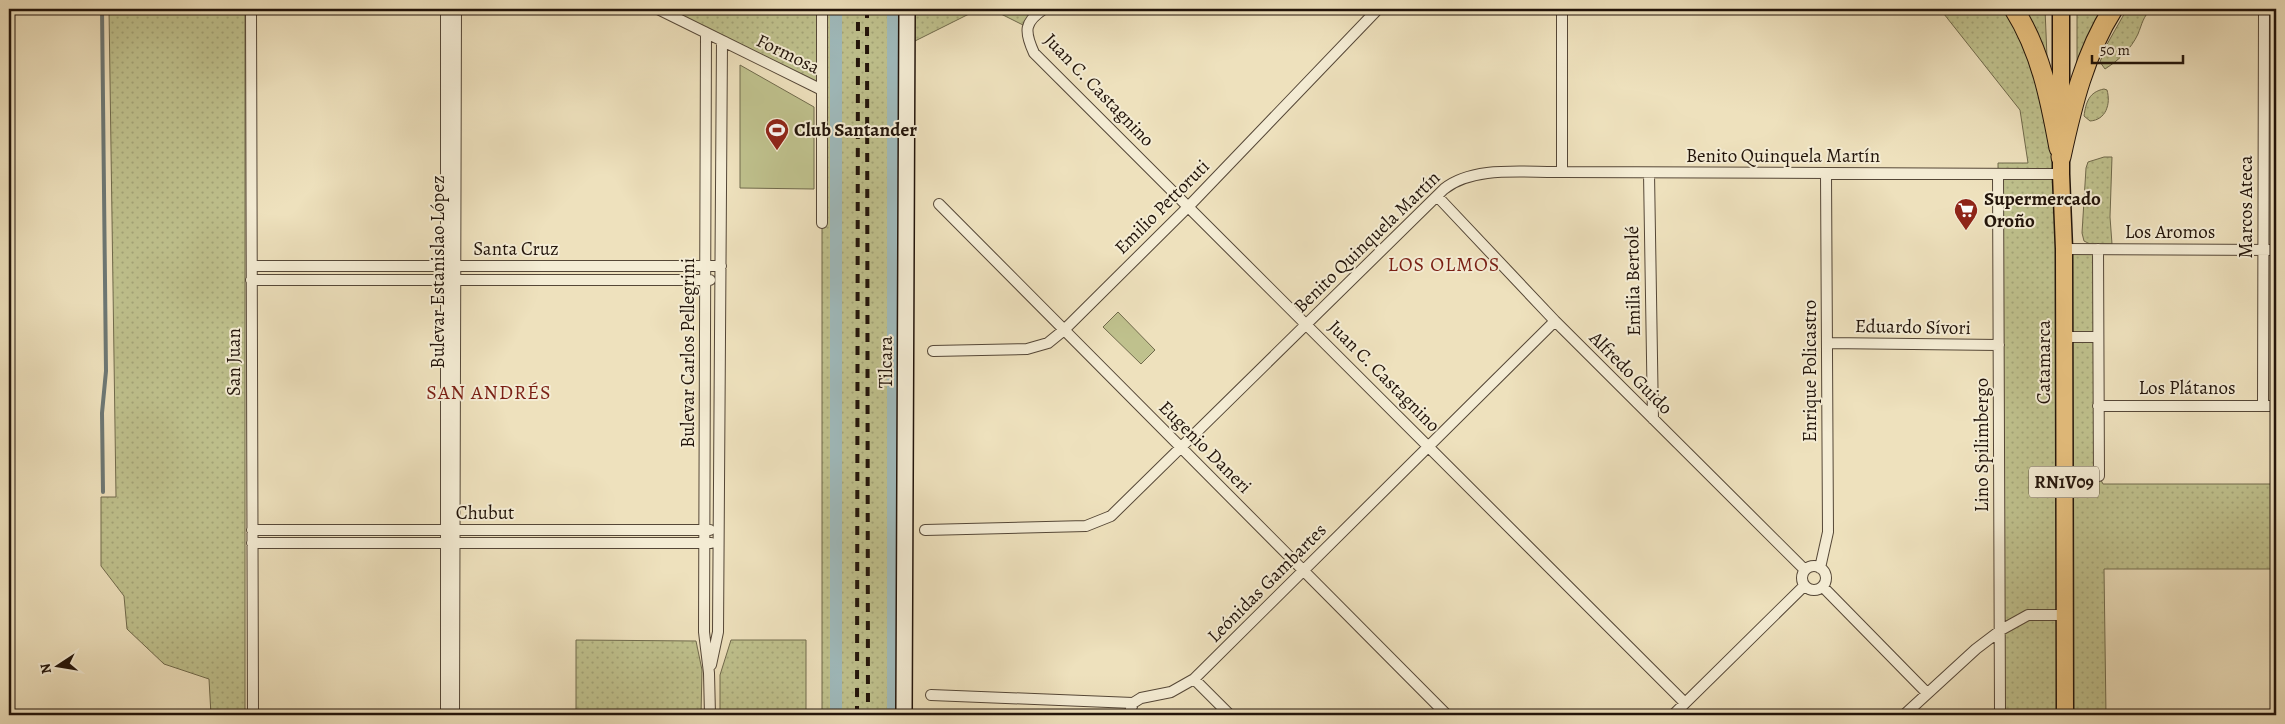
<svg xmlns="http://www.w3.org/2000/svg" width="2285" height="724" font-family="Alegreya,serif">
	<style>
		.grass { fill: url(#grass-dots); stroke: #706a4c }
		.garden { fill: #bfc18d; stroke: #706a4c }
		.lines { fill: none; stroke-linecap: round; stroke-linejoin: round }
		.stream { stroke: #6d7875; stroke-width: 4 }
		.canal { stroke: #9fbabc; stroke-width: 12 }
		.street-casing { stroke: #554737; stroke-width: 12 }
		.secondary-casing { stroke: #22140a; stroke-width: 18 }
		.primary-casing { stroke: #22140a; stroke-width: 19 }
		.highway-casing { stroke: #22140a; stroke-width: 21 }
		.street { stroke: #f4ecd4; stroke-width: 10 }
		.secondary { stroke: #f4ecd4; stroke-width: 15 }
		.primary { stroke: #e7c07e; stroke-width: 16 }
		.highway { stroke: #e7c07e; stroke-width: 19 }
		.rail { stroke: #22140a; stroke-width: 4; stroke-dasharray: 9 9; stroke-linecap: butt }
		.labels { text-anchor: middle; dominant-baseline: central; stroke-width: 4; stroke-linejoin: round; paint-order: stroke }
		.shield { fill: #f4ecd4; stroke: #615547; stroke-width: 1 }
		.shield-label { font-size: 18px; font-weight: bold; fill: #22140a }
		.street-label { font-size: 19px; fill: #22140a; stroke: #f4ecd4 }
		.poi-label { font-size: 19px; font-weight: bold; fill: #22140a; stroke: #f4ecd4; text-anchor: start }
		.neighbourhood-label { font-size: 20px; letter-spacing: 1px; fill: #7a1f14; stroke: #f4ecd4 }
	</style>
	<defs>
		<pattern id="grass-dots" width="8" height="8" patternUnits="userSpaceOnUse" patternTransform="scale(1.25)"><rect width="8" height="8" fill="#bfc18d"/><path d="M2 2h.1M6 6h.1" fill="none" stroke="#a4a578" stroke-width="1.8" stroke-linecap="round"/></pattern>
	</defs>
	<rect width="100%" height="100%" fill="#eee1bd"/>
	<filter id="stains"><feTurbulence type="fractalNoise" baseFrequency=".004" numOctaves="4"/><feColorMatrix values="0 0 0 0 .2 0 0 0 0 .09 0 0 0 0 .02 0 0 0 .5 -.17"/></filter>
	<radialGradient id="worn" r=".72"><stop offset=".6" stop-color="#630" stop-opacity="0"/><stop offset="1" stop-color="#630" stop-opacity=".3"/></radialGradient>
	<path class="grass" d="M109,9H245V715H211L209,679L164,664L127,629L124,596L101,566V497H116Z
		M658,9H979L907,45L904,715H822V90Z
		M991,9H1044L1027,27Z
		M1940,9H2014L2046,83L2064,249H2098L2099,476L2103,484H2276V569H2104L2106,715H2000L1998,163H2028L2020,110Z
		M2019,9H2045L2047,57Z
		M2077,9H2104L2077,65Z
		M2127,9H2151C2143,17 2142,24 2138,34C2131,49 2119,60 2105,69L2100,62L2106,46Z
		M2104,89L2107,90C2111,104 2106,120 2090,121L2084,116C2086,102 2089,92 2104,89Z
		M2104,157H2112L2110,217L2112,244H2090L2084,241L2082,233L2086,168L2088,162Z
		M576,640L696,641L702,670L701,715H576Z
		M731,640H806V715H720V675Z"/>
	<path class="garden" d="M740,65L814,107V189L740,188Z
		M1118,312L1155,350L1141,364L1103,327Z"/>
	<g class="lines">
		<path class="stream" d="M102,9L106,371L102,413L103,492"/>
		<path class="canal" d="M836,9V715
			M893,9V715"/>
		<g class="street-casing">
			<path id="street" d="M251,9L253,715
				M658,9L822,90
				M822,9V223
				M1044,9C1024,22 1024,31 1034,53L1685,703
				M1562,9V172
				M706,33L704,632L709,673L710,715
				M1649,173L1653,419
				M1998,174L2000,715
				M1437,196L1555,321L1805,570
				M939,204L1447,715
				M2064,249L2276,250
				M2098,249L2099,476
				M252,266H721
				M251,280H710
				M2064,337H2098
				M1827,343L1999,345
				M933,351L1027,349L1048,343L1064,330L1189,206L1378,9
				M2098,406H2276
				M2263,406L2264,9
				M252,530H710
				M925,530L1086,526L1111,516L1444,189C1474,165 1526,173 1562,172L2061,174
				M252,543H711
				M1802 578a12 12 0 1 1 24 0a12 12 0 1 1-24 0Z
				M1820,568L1828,532L1826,174
				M1823,587L1927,693
				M711,665L718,632L722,41
				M1194,679L1230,715
				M931,695L1133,703L1141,698L1171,692L1194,679L1555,321
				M446,715V9
				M454,715L456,9
				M1129,715L1133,703
				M1673,715L1804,586
				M1904,715L1976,649L2001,630L2028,615H2064"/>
		</g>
		<g class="secondary-casing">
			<path id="secondary" d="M904,715L907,9"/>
		</g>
		<g class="primary-casing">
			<path id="primary" d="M2061,9V174L2064,249L2065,715"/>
		</g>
		<g class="highway-casing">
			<path id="highway" d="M2014,9C2041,52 2050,99 2059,148
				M2061,157C2072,106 2085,53 2113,9"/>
		</g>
		<use href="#street" class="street"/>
		<use href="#secondary" class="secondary"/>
		<use href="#primary" class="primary"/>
		<use href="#highway" class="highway"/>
		<path class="rail" d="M867,9L868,715
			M857,715L858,9"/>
	</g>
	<defs>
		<g id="stadium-pin" transform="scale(1.25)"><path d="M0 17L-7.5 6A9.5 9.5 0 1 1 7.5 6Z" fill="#8f2418" stroke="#f4ecd4"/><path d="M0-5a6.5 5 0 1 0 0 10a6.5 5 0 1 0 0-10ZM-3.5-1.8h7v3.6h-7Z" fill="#fff"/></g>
		<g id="supermarket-pin" transform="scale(1.25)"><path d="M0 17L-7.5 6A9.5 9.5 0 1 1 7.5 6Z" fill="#8f2418" stroke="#f4ecd4"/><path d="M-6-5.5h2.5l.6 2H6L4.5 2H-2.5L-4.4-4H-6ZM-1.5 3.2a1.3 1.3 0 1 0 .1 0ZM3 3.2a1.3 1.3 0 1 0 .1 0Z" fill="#fff"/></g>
	</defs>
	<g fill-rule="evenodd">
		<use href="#stadium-pin" x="777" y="130"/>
		<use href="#supermarket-pin" x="1966" y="210"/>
	</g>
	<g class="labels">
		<rect class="shield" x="2029" y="466.5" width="70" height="31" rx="4"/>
		<g class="shield-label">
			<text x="2064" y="482">RN1V09</text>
		</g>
		<g class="street-label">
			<text transform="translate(788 54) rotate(26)">Formosa</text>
			<text transform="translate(1099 90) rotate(46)">Juan C. Castagnino</text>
			<text x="1783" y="156">Benito Quinquela Martín</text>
			<text transform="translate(1162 207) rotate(-45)">Emilio Pettoruti</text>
			<text transform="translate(2246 207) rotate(-90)">Marcos Ateca</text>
			<text x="2170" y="232">Los Aromos</text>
			<text transform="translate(1367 242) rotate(-44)">Benito Quinquela Martín</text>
			<text x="516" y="249">Santa Cruz</text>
			<text transform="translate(438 272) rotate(-90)">Bulevar Estanislao López</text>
			<text transform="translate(1633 281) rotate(-91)">Emilia Bertolé</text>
			<text transform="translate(1913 327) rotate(1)">Eduardo Sívori</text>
			<text transform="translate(688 353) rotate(-90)">Bulevar Carlos Pellegrini</text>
			<text transform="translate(234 362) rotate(-90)">San Juan</text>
			<text transform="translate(886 362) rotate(-90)">Tilcara</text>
			<text transform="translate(2044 362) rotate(-90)">Catamarca</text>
			<text transform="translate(1810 371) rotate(-90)">Enrique Policastro</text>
			<text transform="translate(1631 373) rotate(45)">Alfredo Guido</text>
			<text transform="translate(1384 376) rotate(45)">Juan C. Castagnino</text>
			<text x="2187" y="388">Los Plátanos</text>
			<text transform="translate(1982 445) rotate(-90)">Lino Spilimbergo</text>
			<text transform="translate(1205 447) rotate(45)">Eugenio Daneri</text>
			<text x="485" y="513">Chubut</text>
			<text transform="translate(1267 583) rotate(-45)">Leónidas Gambartes</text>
		</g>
		<g class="poi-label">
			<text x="794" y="130">Club Santander</text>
			<text x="1984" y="199">Supermercado<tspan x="1984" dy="22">Oroño</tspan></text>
		</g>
		<g class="neighbourhood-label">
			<text x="1444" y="264">LOS OLMOS</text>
			<text x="489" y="392">SAN ANDRÉS</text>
		</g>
	</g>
	<rect width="2285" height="724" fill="none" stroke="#eee1bd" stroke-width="30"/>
	<rect x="10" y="10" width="2265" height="704" fill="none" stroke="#22140a" stroke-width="2.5"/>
	<rect x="15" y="15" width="2255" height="694" fill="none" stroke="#22140a"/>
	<g transform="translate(58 666) rotate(258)" stroke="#f4ecd4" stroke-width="4" paint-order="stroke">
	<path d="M0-4L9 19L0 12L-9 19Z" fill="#22140a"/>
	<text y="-8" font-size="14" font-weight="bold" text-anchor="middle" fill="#22140a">N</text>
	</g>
	<path d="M2092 55v8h91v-8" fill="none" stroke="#22140a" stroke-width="2.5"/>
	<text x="2100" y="55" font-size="15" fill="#22140a" stroke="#f4ecd4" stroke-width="4" paint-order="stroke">50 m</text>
	<rect width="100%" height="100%" filter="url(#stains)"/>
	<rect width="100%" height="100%" fill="url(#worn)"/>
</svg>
